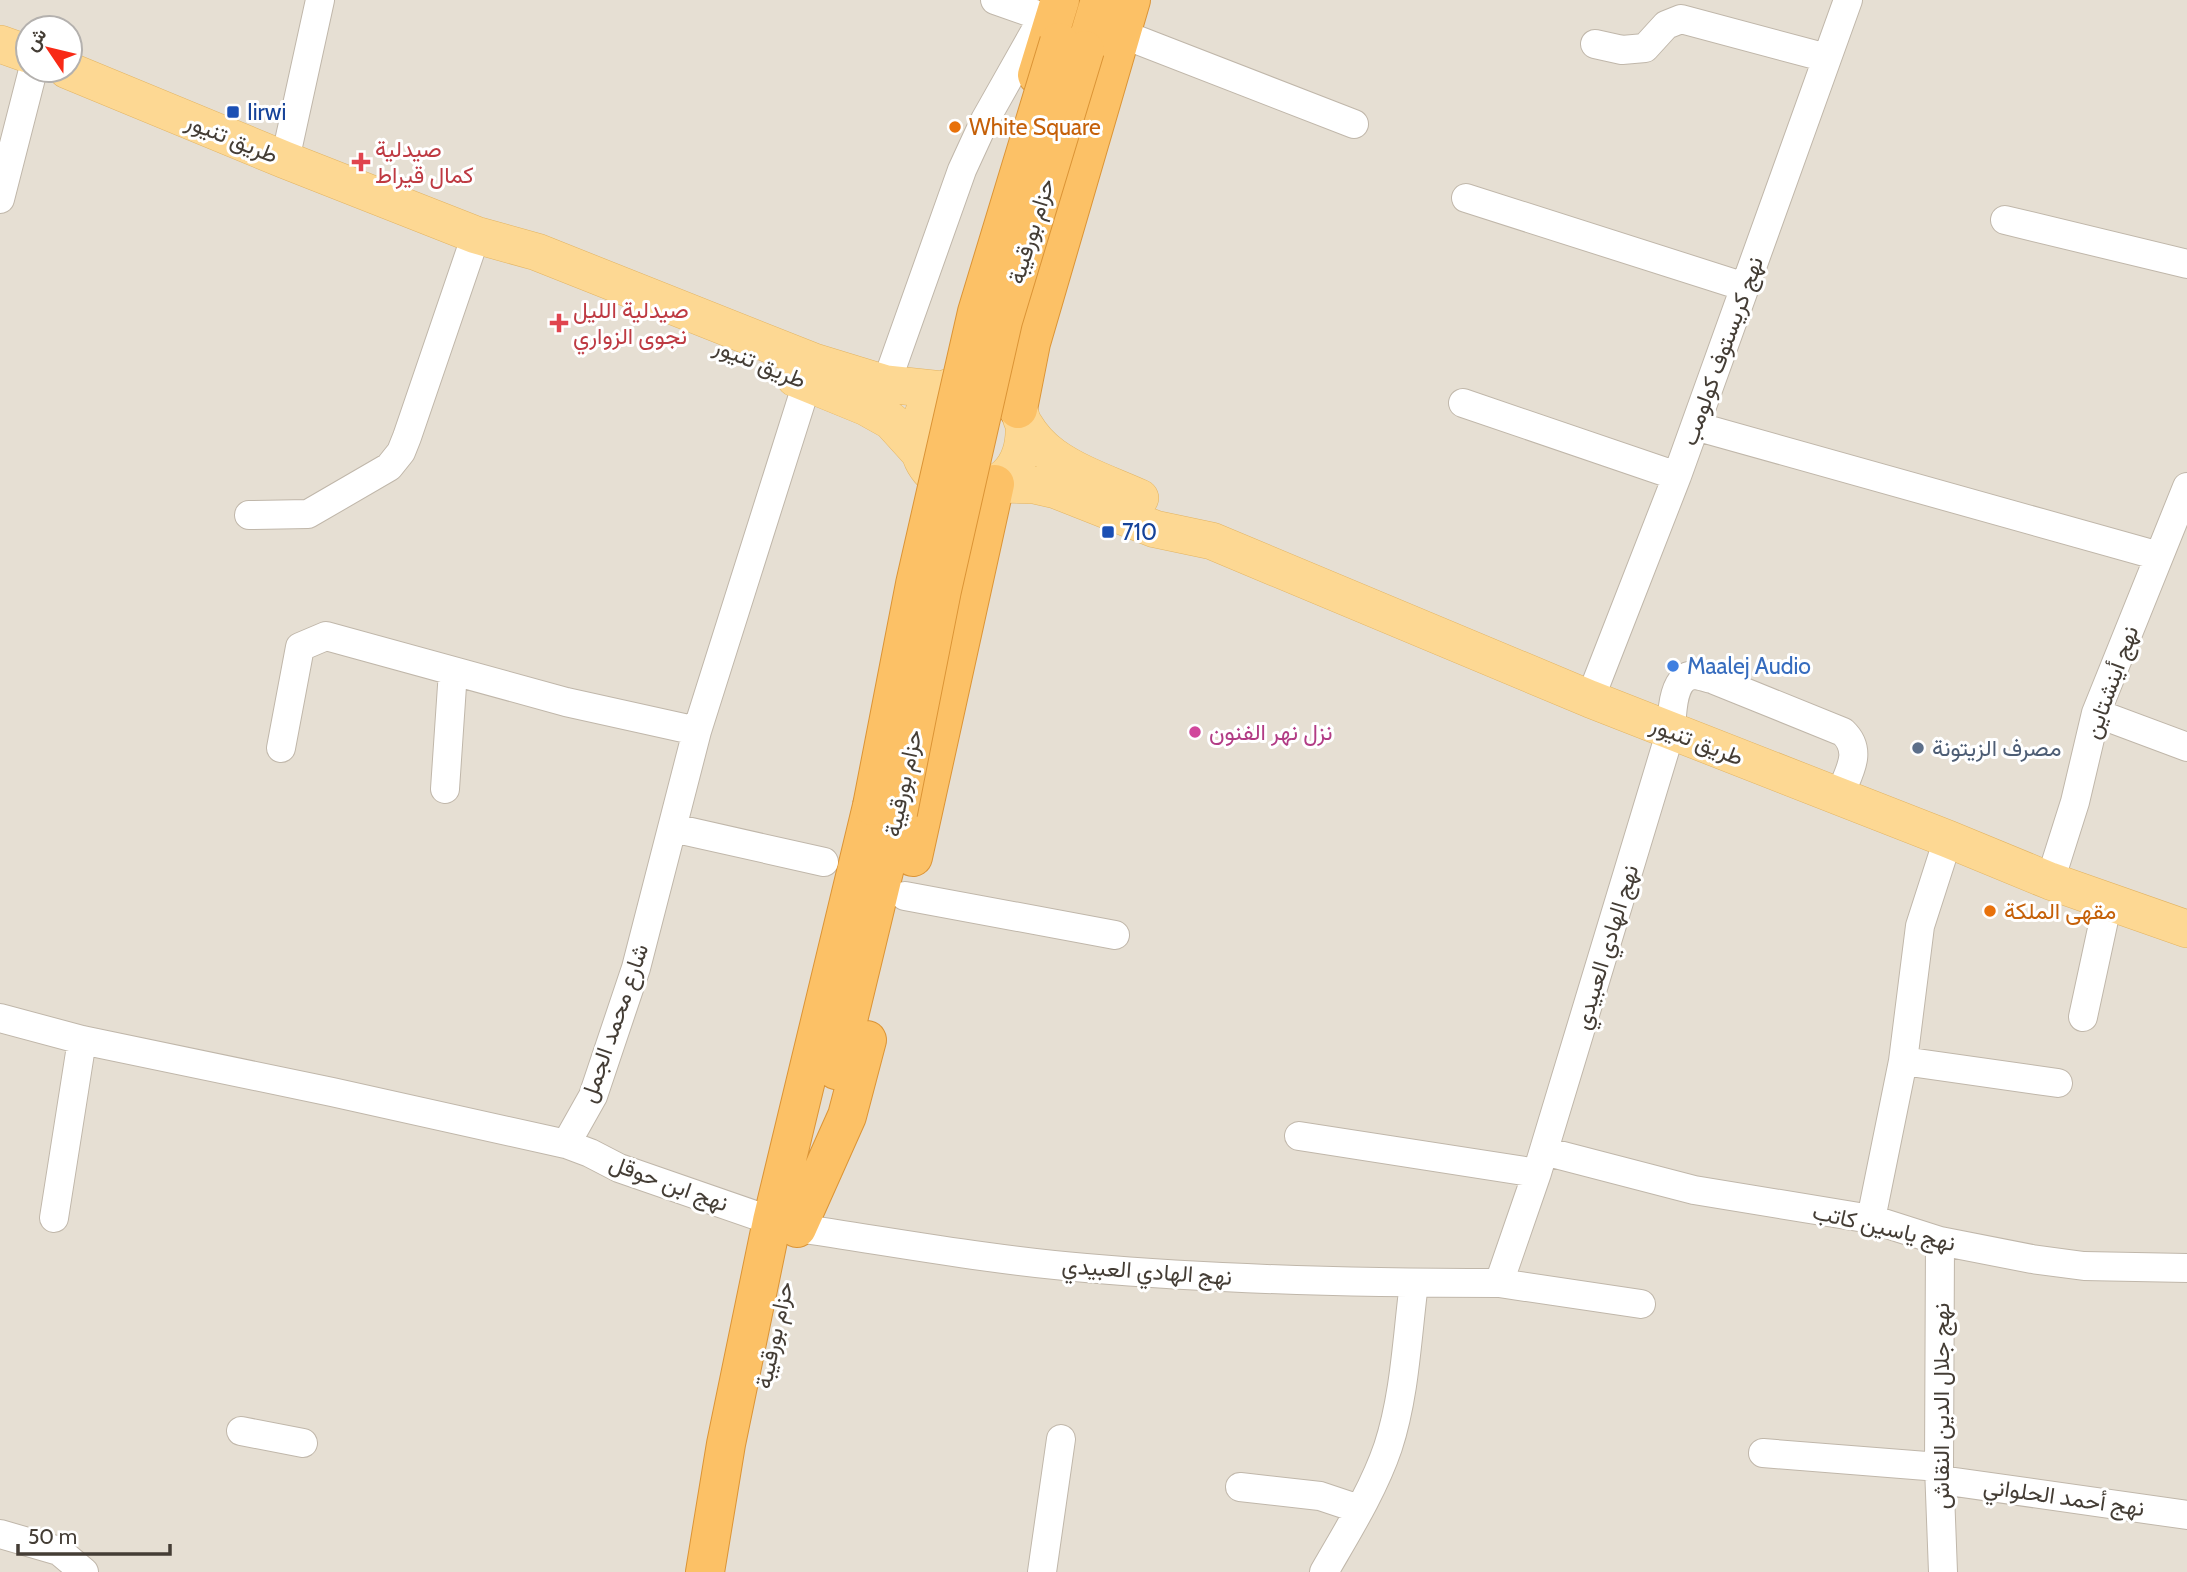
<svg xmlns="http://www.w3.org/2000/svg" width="2187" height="1572" font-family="Cabin,Vazirmatn,sans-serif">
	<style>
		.residential { fill: #e6dfd3; fill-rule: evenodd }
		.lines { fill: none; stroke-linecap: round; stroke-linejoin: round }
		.minor-casing { stroke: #c0b7aa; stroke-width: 30 }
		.major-casing { stroke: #e2b463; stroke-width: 38 }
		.highway-casing { stroke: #db9436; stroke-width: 40 }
		.minor { stroke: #fff; stroke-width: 28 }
		.major { stroke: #fdd893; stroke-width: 37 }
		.highway { stroke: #fcc166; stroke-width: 38 }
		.highway-bridge-casing { stroke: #db9436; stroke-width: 40; stroke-linecap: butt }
		.highway-bridge { stroke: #fcc166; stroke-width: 38 }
		.transit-dot { fill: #1a4fb4; stroke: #fff; stroke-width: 2.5 }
		.food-dot { fill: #e8710a; stroke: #fff; stroke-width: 2.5 }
		.health-dot { fill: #e0444e; stroke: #fff; stroke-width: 2.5 }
		.shop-dot { fill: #3f7fe0; stroke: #fff; stroke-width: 2.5 }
		.hotel-dot { fill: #d1479c; stroke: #fff; stroke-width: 2.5 }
		.service-dot { fill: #5c6f8a; stroke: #fff; stroke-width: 2.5 }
		.labels { text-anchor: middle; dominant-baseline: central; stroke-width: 6; stroke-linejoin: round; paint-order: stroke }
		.transit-label { font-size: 23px; fill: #164399; stroke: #fff; text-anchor: start }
		.food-label { font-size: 23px; fill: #c56008; stroke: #fff; text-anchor: start }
		.street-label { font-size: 23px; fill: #443d35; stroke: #fff }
		.health-label { font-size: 23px; fill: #be3a42; stroke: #fff; text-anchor: start }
		.shop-label { font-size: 23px; fill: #366cbe; stroke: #fff; text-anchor: start }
		.hotel-label { font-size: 23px; fill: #b23c85; stroke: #fff; text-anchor: start }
		.service-label { font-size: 23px; fill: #4e5e75; stroke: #fff; text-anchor: start }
	</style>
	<rect width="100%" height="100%" fill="#f2ede5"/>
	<path class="residential" d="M0,0H2187V1572H0ZM28,28H70V70H28Z"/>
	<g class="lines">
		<g class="minor-casing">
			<path id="minor" d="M995,0L1043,17
				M1122,34L1354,124
				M1595,44L1622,50L1645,48L1666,25L1681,19L1827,58
				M285,160L320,0
				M1466,198L1745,287
				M0,199L33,70
				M2005,220L2187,264
				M886,384L962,170L985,120L1042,19
				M1463,403L1677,476
				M1695,426L2159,556
				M249,515L308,514L389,467L401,452L407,437L476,235
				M1590,699L1677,476L1848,0
				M2096,713L2187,747
				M281,748L300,647L326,636L566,702L697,731
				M445,789L453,671
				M673,828L824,862
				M2050,881L2075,802L2096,713L2187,487
				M905,896L1115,935
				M2083,1017L2108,901
				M0,1018L82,1040L332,1092L566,1144L593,1096L636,968L697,731L807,383
				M1903,1061L2058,1083
				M1299,1136L1537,1173
				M566,1144L590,1153L619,1168L772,1221
				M1544,1151L1694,1190L1871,1219L1940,1241L2032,1259L2084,1266L2187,1268
				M54,1218L82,1040
				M1871,1219L1903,1061L1920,926L1948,839
				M797,1228C893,1242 989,1260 1086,1268C1223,1280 1362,1283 1499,1283L1537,1173L1671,730C1672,715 1672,676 1694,675C1700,675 1706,678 1712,679L1843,732C1864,752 1848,773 1839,797
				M1940,1241L1939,1467L1943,1572
				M1499,1283L1641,1304
				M241,1431L303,1443
				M1763,1453L1939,1467
				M1941,1480L2187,1515
				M1240,1487L1320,1496L1359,1509
				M0,1534L59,1551L84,1572
				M1042,1572L1061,1439
				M1324,1572C1347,1532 1373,1491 1388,1447C1405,1395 1407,1337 1414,1283"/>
		</g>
		<g class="major-casing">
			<path id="major" d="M0,44L28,54
				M67,70L285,160L476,235L537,252L814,362L886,384L943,390
				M795,378L866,407L891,421L920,453
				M1024,425C1028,519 902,502 920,424C923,410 932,397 944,390C952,385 960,383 969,383C989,382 1009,392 1018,410C1021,414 1021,420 1024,424C1031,436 1042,448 1053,456C1078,474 1111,485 1140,498
				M995,484L1034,485L1056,490L1155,529L1212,541L1590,699L1948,839L2050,881L2187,929"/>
		</g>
		<g class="highway-casing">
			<path id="highway" d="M1085,50L1100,0
				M1037,75L1060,0
				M1018,409L1031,343L1131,0
				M913,857L995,484
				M836,1070L898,813
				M797,1228L847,1116L867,1040
				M705,1572L726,1444L772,1221L872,806"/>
		</g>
		<use href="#minor" class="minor"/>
		<use href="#major" class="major"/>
		<use href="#highway" class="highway"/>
		<g class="highway-bridge-casing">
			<path id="highway-bridge" d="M872,806L915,584L977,312L1059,42
				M898,813L942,590L1003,321L1085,50"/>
		</g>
		<use href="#highway-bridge" class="highway-bridge"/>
	</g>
	<g class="transit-dot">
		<rect x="226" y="105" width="14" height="14" rx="3.5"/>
		<rect x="1101" y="525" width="14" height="14" rx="3.5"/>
	</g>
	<g class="food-dot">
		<circle cx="955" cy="127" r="7"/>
		<circle cx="1990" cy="911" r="7"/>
	</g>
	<g class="health-dot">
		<path d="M357.5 151.5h7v7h7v7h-7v7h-7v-7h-7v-7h7z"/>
		<path d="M555.5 312.5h7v7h7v7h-7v7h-7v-7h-7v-7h7z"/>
	</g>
	<circle class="shop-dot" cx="1673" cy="666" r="7"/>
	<circle class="hotel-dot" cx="1195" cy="732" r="7"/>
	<circle class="service-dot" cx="1918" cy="748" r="7"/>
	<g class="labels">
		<g class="transit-label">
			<text x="247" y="112">Iirwi</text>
			<text x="1122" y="532">710</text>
		</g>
		<g class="food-label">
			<text x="969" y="127">White Square</text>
			<text x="2004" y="911">مقهى الملكة</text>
		</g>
		<g class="street-label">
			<text transform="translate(232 138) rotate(22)">طريق تنيور</text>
			<text transform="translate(1031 231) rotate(-73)">حزام بورقيبة</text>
			<text transform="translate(1722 351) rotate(-70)">نهج كريستوف كولومب</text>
			<text transform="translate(760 363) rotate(22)">طريق تنيور</text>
			<text transform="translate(2111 682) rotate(-70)">نهج أينشتاين</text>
			<text transform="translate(1697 741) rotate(21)">طريق تنيور</text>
			<text transform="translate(903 783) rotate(-78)">حزام بورقيبة</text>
			<text transform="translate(1606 947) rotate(-73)">نهج الهادي العبيدي</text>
			<text transform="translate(614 1023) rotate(-71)">شارع محمد الجمل</text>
			<text transform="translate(669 1183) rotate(20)">نهج ابن حوقل</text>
			<text transform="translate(1884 1227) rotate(13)">نهج ياسين كاتب</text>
			<text transform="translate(1147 1271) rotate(4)">نهج الهادي العبيدي</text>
			<text transform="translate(774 1335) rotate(-78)">حزام بورقيبة</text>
			<text transform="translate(1941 1406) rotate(-90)">نهج جلال الدين النقاش</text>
			<text transform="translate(2064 1497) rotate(8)">نهج أحمد الحلواني</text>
		</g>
		<g class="health-label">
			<text x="375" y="149">صيدلية<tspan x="375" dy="26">كمال قيراط</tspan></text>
			<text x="573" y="310">صيدلية الليل<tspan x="573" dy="26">نجوى الزواري</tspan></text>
		</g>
		<g class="shop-label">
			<text x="1687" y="666">Maalej Audio</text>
		</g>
		<g class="hotel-label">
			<text x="1209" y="732">نزل نهر الفنون</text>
		</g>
		<g class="service-label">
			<text x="1932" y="748">مصرف الزيتونة</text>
		</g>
	</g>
	<g transform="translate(49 49) rotate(305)"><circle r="33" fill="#ffffff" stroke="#b4b1ae" stroke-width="2"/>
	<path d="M0-5L12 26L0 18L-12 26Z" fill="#f82a16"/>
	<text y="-10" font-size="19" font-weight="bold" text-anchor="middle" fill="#443d35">ش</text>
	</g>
	<path d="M18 1544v10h152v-10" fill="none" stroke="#443d35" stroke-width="3.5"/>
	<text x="28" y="1544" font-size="21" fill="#443d35" stroke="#ffffff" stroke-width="5" paint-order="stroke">50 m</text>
</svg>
